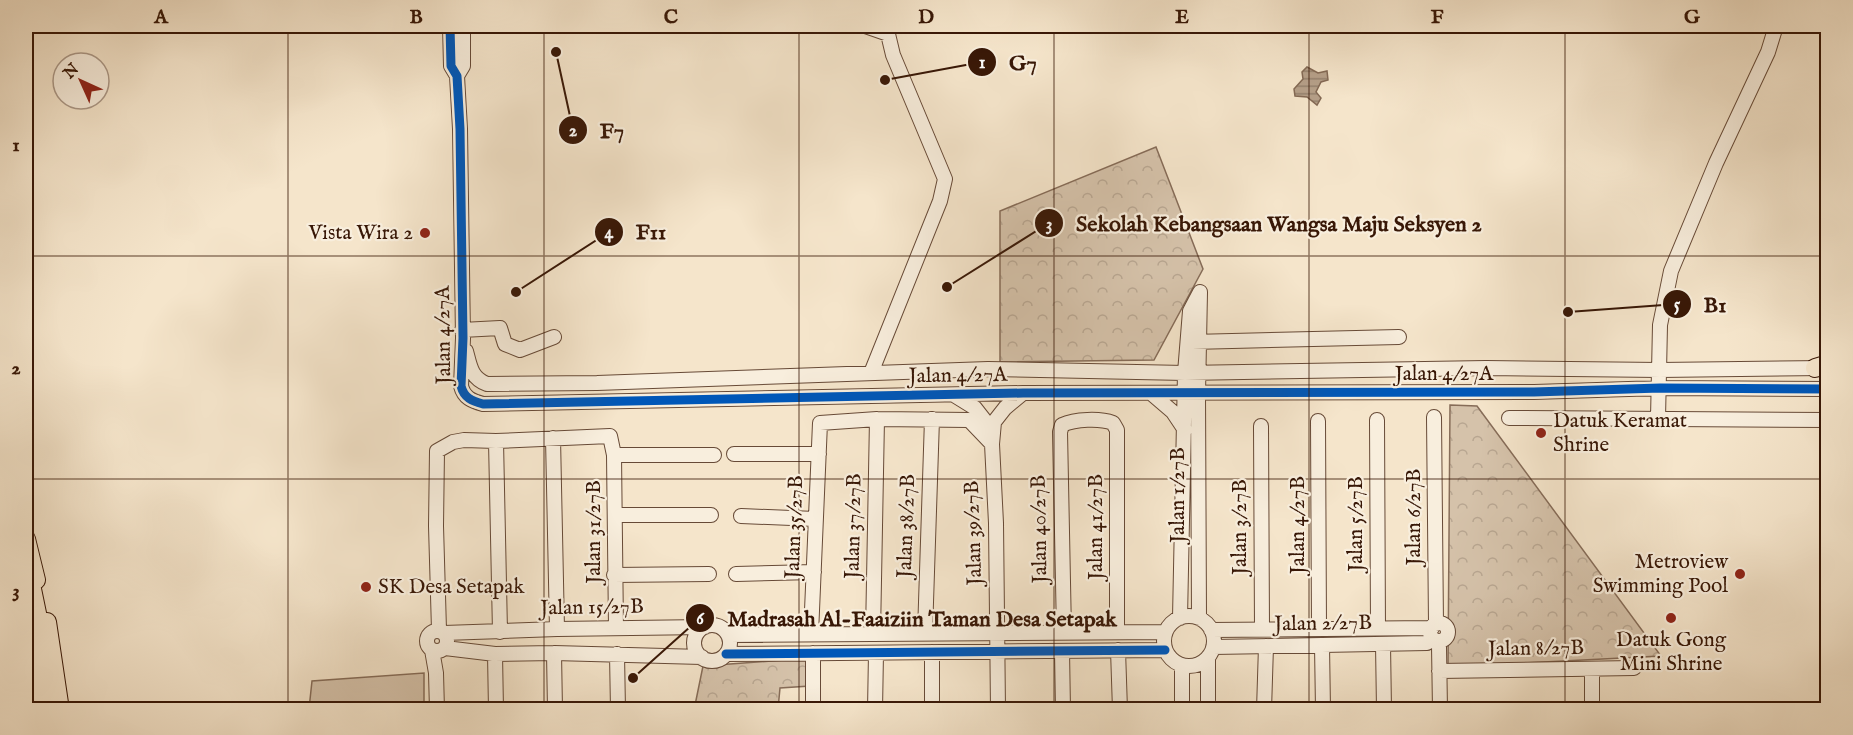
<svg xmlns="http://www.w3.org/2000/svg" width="1853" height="735" font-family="'IM FELL English',serif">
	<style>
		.forest { fill: url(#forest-crowns); stroke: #866c58; stroke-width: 1.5 }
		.pitch { fill: #d5c2aa; stroke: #866c58; stroke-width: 1.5 }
		.water { fill: url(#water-rules); stroke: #836954; stroke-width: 1.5 }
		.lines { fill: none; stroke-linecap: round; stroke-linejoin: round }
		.minor-casing { stroke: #674a37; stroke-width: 16 }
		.major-casing { stroke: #381706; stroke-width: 20 }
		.highway-casing { stroke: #381706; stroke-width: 22 }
		.minor { stroke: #f8eedd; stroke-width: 14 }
		.major { stroke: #f5e5cb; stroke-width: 18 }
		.highway { stroke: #f5e5cb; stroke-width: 20 }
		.cycleway-casing { stroke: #f8eedd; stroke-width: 13 }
		.cycleway { stroke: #0057b8; stroke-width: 9 }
		.grid { fill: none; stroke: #381706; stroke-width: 1.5; stroke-opacity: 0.55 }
		.poi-dot { fill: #8f2418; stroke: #f8eedd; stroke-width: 2 }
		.labels { text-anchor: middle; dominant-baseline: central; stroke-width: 4.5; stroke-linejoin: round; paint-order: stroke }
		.poi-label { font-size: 21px; fill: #381706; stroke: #f8eedd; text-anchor: end }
		.street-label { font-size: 21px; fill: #381706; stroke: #f8eedd }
		.leader { fill: none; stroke: #381706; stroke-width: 2 }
		.callout-dot { fill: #381706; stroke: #f8eedd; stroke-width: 2 }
		.mark-label { font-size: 18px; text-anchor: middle; font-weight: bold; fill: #fff }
		.callout-label { font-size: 22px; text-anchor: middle; font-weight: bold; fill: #381706; stroke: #f8eedd; stroke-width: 4.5; stroke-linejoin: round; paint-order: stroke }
		.neatline { fill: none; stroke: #381706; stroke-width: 2 }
		.grid-label { font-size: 20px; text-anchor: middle; font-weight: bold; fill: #381706 }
	</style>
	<defs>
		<pattern id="forest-crowns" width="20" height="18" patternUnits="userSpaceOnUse" patternTransform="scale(1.5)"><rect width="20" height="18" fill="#d5c2aa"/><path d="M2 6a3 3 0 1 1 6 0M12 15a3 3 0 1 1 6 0" fill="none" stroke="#b8a691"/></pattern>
		<pattern id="water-rules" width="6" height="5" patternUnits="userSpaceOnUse" patternTransform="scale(1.5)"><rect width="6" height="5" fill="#b59f88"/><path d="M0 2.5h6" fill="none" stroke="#94816d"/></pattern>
	</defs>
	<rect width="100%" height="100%" fill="#f5e5cb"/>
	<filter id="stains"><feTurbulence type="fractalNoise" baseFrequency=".00333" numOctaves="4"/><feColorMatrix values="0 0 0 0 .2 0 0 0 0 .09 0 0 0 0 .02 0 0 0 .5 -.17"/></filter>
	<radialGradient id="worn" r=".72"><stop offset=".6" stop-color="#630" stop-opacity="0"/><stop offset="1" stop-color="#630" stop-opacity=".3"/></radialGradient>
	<path class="forest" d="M1156,147L1203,269L1154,360L1000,362V211Z
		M1450,405L1477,406L1661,656L1448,667Z
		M811,658L810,686L780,688L778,709L694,710L703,666Z"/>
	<path class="pitch" d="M424,673V709H309L312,681Z"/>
	<path class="water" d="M1307,67L1318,73L1327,71L1328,80L1321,82L1316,92L1321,98L1317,105L1307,97L1295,96L1294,89L1303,79L1302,72Z"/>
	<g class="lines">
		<g class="minor-casing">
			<path id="minor" d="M450,26L451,66L457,76L460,129L463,338L461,386C464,398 472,401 483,404L1023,393L1534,392L1660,388L1828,389
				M865,26L888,34L893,55L945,179L940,201L871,373
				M457,76L463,66V26
				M462,330L500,328L505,344L520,350L554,337
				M1192,342L1399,337
				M466,351C470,366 471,378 487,384L597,383L988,369L1185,373L1486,368L1660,370L1824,368
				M1152,394L1173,412L1185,430
				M954,395L975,408L993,431
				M1434,417L1436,624
				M1509,418L1828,420
				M1658,418L1660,325L1671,271L1716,163L1768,52L1776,26
				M1377,420L1378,628
				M1318,421L1319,629
				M1261,426L1262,629
				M553,438L557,629
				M496,441L500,632
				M734,454H819
				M614,455H714
				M615,515H711
				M741,516L815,519
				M736,574L814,572
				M614,575L709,574
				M1164 641a25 25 0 1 1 50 0a25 25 0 1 1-50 0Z
				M1180,618L1185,373L1190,311L1200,292L1198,393L1199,618
				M1430 632a9 9 0 1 1 18 0a9 9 0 1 1-18 0Z
				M694 643a18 18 0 1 1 36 0a18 18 0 1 1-36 0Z
				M439,630L436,526L437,451L453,442L464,440L496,441L610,436L614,455L616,628
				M1211,630L1432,628
				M427 641a10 10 0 1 1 20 0a10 10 0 1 1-20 0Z
				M1064,632L1060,432L1062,425C1075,419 1100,418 1113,423L1117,430V632
				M444,633L557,629L705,627
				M925,633L932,419
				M811,634L820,423L877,419L969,420L992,444
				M873,634L877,419
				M728,635L1165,632
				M1437,641L1439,646L1440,710
				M1383,644L1384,710
				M1322,645L1323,710
				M1213,647L1427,643L1433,639
				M445,648L495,654L554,653L702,657
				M432,650L436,673L437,710
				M1118,650L1120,710
				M1062,651L1063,710
				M932,652V710
				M554,653L555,710
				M495,654L496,710
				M617,654L618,710
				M726,654L1165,650
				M1592,669V710
				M1439,671L1634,668
				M813,710V653
				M875,710L876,653
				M998,710L996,523L992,444L994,422L1005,408L1023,393
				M1182,710V666
				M1208,710V657
				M1264,710L1266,646"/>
		</g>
		<g class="major-casing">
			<path id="major" d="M1815,368L1828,364
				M26,539L36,580
				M47,622L60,710"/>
		</g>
		<g class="highway-casing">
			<path id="highway" d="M26,565L39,628L46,710
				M26,667L31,710"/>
		</g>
		<use href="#minor" class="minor"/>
		<use href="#major" class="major"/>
		<use href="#highway" class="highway"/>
		<g class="cycleway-casing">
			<path id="cycleway" d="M450,26L451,66L457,76L460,129L463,338L461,386C464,398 472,401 483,404L1023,393L1534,392L1660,388L1828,389
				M726,654L1165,650"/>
		</g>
		<use href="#cycleway" class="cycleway"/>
	</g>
	<path class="grid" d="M288,26V710M544,26V710M799,26V710M1054,26V710M1309,26V710M1565,26V710M26,256H1828M26,479H1828"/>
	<g class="poi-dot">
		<circle cx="425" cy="233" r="6"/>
		<circle cx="1541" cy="433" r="6"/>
		<circle cx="1740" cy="574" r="6"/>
		<circle cx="366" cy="587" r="6"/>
		<circle cx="1671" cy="618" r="6"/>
	</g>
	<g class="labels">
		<g class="poi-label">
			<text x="413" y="233">Vista Wira 2</text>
			<text x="1553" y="421" text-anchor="start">Datuk Keramat<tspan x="1553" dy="24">Shrine</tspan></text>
			<text x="1728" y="562">Metroview<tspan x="1728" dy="24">Swimming Pool</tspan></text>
			<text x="378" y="587" text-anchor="start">SK Desa Setapak</text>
			<text x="1671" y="640" text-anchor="middle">Datuk Gong<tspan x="1671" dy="24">Mini Shrine</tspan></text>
		</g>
		<g class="street-label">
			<text transform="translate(444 335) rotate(-91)">Jalan 4/27A</text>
			<text x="1444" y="374">Jalan 4/27A</text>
			<text transform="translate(958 376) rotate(-1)">Jalan 4/27A</text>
			<text transform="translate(1178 495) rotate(-90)">Jalan 1/27B</text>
			<text transform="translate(1414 517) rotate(-90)">Jalan 6/27B</text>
			<text transform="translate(1356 524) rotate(-90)">Jalan 5/27B</text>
			<text transform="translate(1298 525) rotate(-90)">Jalan 4/27B</text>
			<text transform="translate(854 526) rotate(-89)">Jalan 37/27B</text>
			<text transform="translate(907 526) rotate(-88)">Jalan 38/27B</text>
			<text transform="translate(795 527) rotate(-88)">Jalan 35/27B</text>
			<text transform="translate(1096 527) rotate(-90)">Jalan 41/27B</text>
			<text transform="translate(1240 527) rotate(-90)">Jalan 3/27B</text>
			<text transform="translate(1040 529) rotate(-91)">Jalan 40/27B</text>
			<text transform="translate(594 532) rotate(-90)">Jalan 31/27B</text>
			<text transform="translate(974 533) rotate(-92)">Jalan 39/27B</text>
			<text transform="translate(592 608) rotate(-1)">Jalan 15/27B</text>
			<text transform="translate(1323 624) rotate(-1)">Jalan 2/27B</text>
			<text transform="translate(1536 649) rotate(-1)">Jalan 8/27B</text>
		</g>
	</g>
	<path class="leader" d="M885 80L982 62M556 52L573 130M947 287L1049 223M516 292L609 232M1568 312L1677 304M633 678L700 618"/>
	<g class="callout-dot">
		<circle cx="885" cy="80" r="6"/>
		<circle cx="556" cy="52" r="6"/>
		<circle cx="947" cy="287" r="6"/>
		<circle cx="516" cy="292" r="6"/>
		<circle cx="1568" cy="312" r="6"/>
		<circle cx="633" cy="678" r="6"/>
		<circle cx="982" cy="62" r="15"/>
		<circle cx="573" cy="130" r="15"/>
		<circle cx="1049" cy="223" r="15"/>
		<circle cx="609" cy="232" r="15"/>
		<circle cx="1677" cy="304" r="15"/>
		<circle cx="700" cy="618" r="15"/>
	</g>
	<g class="mark-label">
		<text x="982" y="68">1</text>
		<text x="573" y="136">2</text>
		<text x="1049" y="230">3</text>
		<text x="609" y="238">4</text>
		<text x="1677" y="310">5</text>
		<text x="700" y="624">6</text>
	</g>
	<g class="callout-label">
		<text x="1023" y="70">G7</text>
		<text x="612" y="138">F7</text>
		<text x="1279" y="231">Sekolah Kebangsaan Wangsa Maju Seksyen 2</text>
		<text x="651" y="239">F11</text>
		<text x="1715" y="312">B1</text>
		<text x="922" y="626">Madrasah Al-Faaiziin Taman Desa Setapak</text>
	</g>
	<rect width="1853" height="735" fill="none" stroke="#f5e5cb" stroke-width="66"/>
	<g transform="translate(81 81) rotate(315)"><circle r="28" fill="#f8eedd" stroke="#ab9887" stroke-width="1.5"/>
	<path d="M0-4.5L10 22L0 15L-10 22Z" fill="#8f2418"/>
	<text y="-9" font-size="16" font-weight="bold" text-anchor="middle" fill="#381706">N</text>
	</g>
	<rect x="33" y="33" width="1787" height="669" class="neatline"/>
	<g class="grid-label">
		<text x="161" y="23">A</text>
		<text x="416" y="23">B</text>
		<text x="671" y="23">C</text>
		<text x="926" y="23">D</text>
		<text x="1182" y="23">E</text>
		<text x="1437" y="23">F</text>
		<text x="1692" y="23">G</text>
		<text x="16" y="151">1</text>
		<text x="16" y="374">2</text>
		<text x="16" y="597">3</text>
	</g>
	<rect width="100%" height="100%" filter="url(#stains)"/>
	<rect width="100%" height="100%" fill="url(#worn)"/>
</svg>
